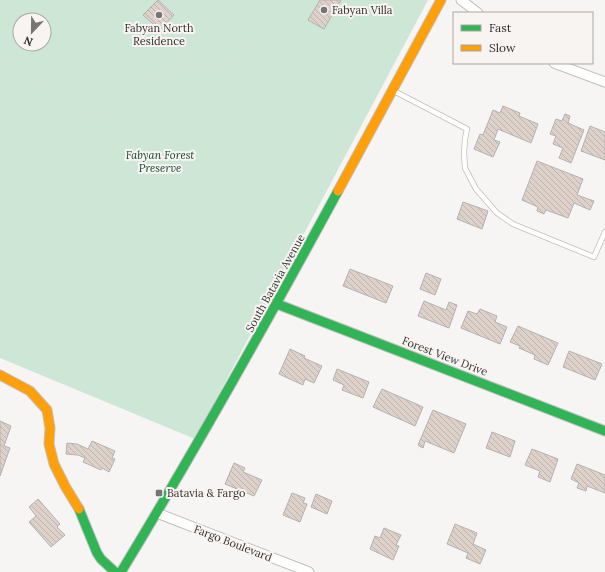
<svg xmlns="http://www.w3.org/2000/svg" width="605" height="572" font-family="Lora,serif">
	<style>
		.green { fill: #cde6d6; fill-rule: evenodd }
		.building { fill: url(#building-back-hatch); stroke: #b3b2b1 }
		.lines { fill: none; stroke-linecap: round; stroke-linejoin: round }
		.lane-casing { stroke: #c1bfbe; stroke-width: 6 }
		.street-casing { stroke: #c1bfbe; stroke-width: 11 }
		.fast-casing { stroke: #c1bfbe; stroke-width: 11 }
		.slow-casing { stroke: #c1bfbe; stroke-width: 11 }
		.path { stroke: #dedddd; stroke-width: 2; stroke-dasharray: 1 3; stroke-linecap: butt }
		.lane { stroke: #fefefd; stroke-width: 4.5 }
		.street { stroke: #fefefd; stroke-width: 9 }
		.fast { stroke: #30b455; stroke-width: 9 }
		.slow { stroke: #ff9f0a; stroke-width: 9 }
		.poi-dot { fill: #777574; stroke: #f8f4f2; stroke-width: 1.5 }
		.labels { text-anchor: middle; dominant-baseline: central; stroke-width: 4; stroke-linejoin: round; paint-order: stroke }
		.poi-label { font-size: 11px; fill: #32302f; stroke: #f8f4f2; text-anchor: start }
		.park-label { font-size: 11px; font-style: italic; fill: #10442d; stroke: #f8f4f2 }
		.street-label { font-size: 11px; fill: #32302f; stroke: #f8f4f2 }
	</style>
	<defs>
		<pattern id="building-back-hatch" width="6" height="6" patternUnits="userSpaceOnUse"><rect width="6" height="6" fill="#ddd1ca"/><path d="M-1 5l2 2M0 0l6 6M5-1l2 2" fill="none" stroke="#beb4ae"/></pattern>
	</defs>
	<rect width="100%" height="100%" fill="#f7f5f3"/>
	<path class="green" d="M0,0H428L195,439L0,358ZM20,20H44V44H20Z"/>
	<path class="building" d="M158,0L174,15L160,30L143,15Z
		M320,0H341L324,29L308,20Z
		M503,106L520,113L519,116L538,124L531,143L498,129L494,140L500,142L493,157L474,149L480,134L483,135L493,110L500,113Z
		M565,114L570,116L568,123L584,130L571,163L559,158L563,148L553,144L556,136L550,134L556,119L562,121Z
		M590,126L605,132V160L581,151Z
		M537,161L583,179L577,195L594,201L590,210L574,203L568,218L546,210L544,214L537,211L538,207L522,200Z
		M463,202L488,211L482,229L457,219Z
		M350,269L393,286L386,303L343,286Z
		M426,273L441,279L435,295L420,289Z
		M424,301L446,310L449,302L457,305L449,328L418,316Z
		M480,309L497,316L495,322L507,327L500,344L461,328L468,311L477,314Z
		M518,326L558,343L548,365L534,359L535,355L519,348L520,346L510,342Z
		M290,349L305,356L304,358L322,366L314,383L305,379L303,385L279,374Z
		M569,351L602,364L595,380L563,367Z
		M337,369L369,382L363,398L342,390L344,385L333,380Z
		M382,389L423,407L415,426L373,407Z
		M433,410L466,424L454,453L425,441L423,448L418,445Z
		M0,421L11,426L4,446L10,448L0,476Z
		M492,432L515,441L510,457L486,448Z
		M92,441L115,451L112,458L115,459L109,472L102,468L101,470L83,462L85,458L78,455L66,454L67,443L77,444L88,449Z
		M532,449L558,459L550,482L538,477L540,471L525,465Z
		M234,463L245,468L243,472L262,480L254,496L225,484Z
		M577,464L605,475V493L587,486L586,491L577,488L579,483L571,479Z
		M292,493L305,498L303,503L307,504L300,522L283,515Z
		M316,494L332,501L327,514L311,507Z
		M38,499L60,524L57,527L65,535L51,547L29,522L36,516L29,507Z
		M455,524L477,533L473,544L486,550L480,564L466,558L468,553L447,544Z
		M384,528L401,535L396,545L399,546L393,560L370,549L375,536L380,538Z"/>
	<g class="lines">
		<g class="lane-casing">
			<path id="lane" d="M394,91L467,129L465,139L464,153L465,168L476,189L497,213L513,224L594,257L605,232"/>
		</g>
		<g class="street-casing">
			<path id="street" d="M461,0L478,13
				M554,63L605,82
				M157,513L309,572"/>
		</g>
		<g class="fast-casing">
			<path id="fast" d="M277,304L605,431
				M79,509L97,553L101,559L115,572
				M121,572C197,447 268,320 338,191"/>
		</g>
		<g class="slow-casing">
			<path id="slow" d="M338,191L441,0
				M0,375L30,391L47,410L50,428L49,444L54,464L65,486L79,509"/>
		</g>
		<path class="path" d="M0,57L85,113L97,118L109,115L132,92L156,73L180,67L214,68L228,63L243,48L255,38"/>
		<use href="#lane" class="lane"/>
		<use href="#street" class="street"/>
		<use href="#fast" class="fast"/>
		<use href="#slow" class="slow"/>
	</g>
	<g class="poi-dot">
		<circle cx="324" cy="10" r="4"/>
		<circle cx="159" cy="15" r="4"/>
		<rect x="155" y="489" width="8" height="8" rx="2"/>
	</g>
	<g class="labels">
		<g class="poi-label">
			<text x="332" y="10">Fabyan Villa</text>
			<text x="159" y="28" text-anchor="middle">Fabyan North<tspan x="159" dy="13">Residence</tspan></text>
			<text x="167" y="493">Batavia &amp; Fargo</text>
		</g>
		<g class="park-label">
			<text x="160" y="155">Fabyan Forest<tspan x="160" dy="13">Preserve</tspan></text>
		</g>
		<g class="street-label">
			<text transform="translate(275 283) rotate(-61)">South Batavia Avenue</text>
			<text transform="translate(445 356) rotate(21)">Forest View Drive</text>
			<text transform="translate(233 543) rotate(21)">Fargo Boulevard</text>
		</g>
	</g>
	<rect x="453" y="12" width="140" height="52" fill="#f8f4f2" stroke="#a9a6a4"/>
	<rect x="461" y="25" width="20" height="6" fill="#30b455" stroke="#a9a6a4"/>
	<text x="489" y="32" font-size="12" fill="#32302f">Fast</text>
	<rect x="461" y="45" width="20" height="6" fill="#ff9f0a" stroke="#a9a6a4"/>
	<text x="489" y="52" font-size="12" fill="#32302f">Slow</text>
	<g transform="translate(32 32) rotate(202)"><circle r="19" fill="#f8f4f2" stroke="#a9a6a4"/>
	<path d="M0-3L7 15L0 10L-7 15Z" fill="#777574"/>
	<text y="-6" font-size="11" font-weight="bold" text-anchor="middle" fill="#32302f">N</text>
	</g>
</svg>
